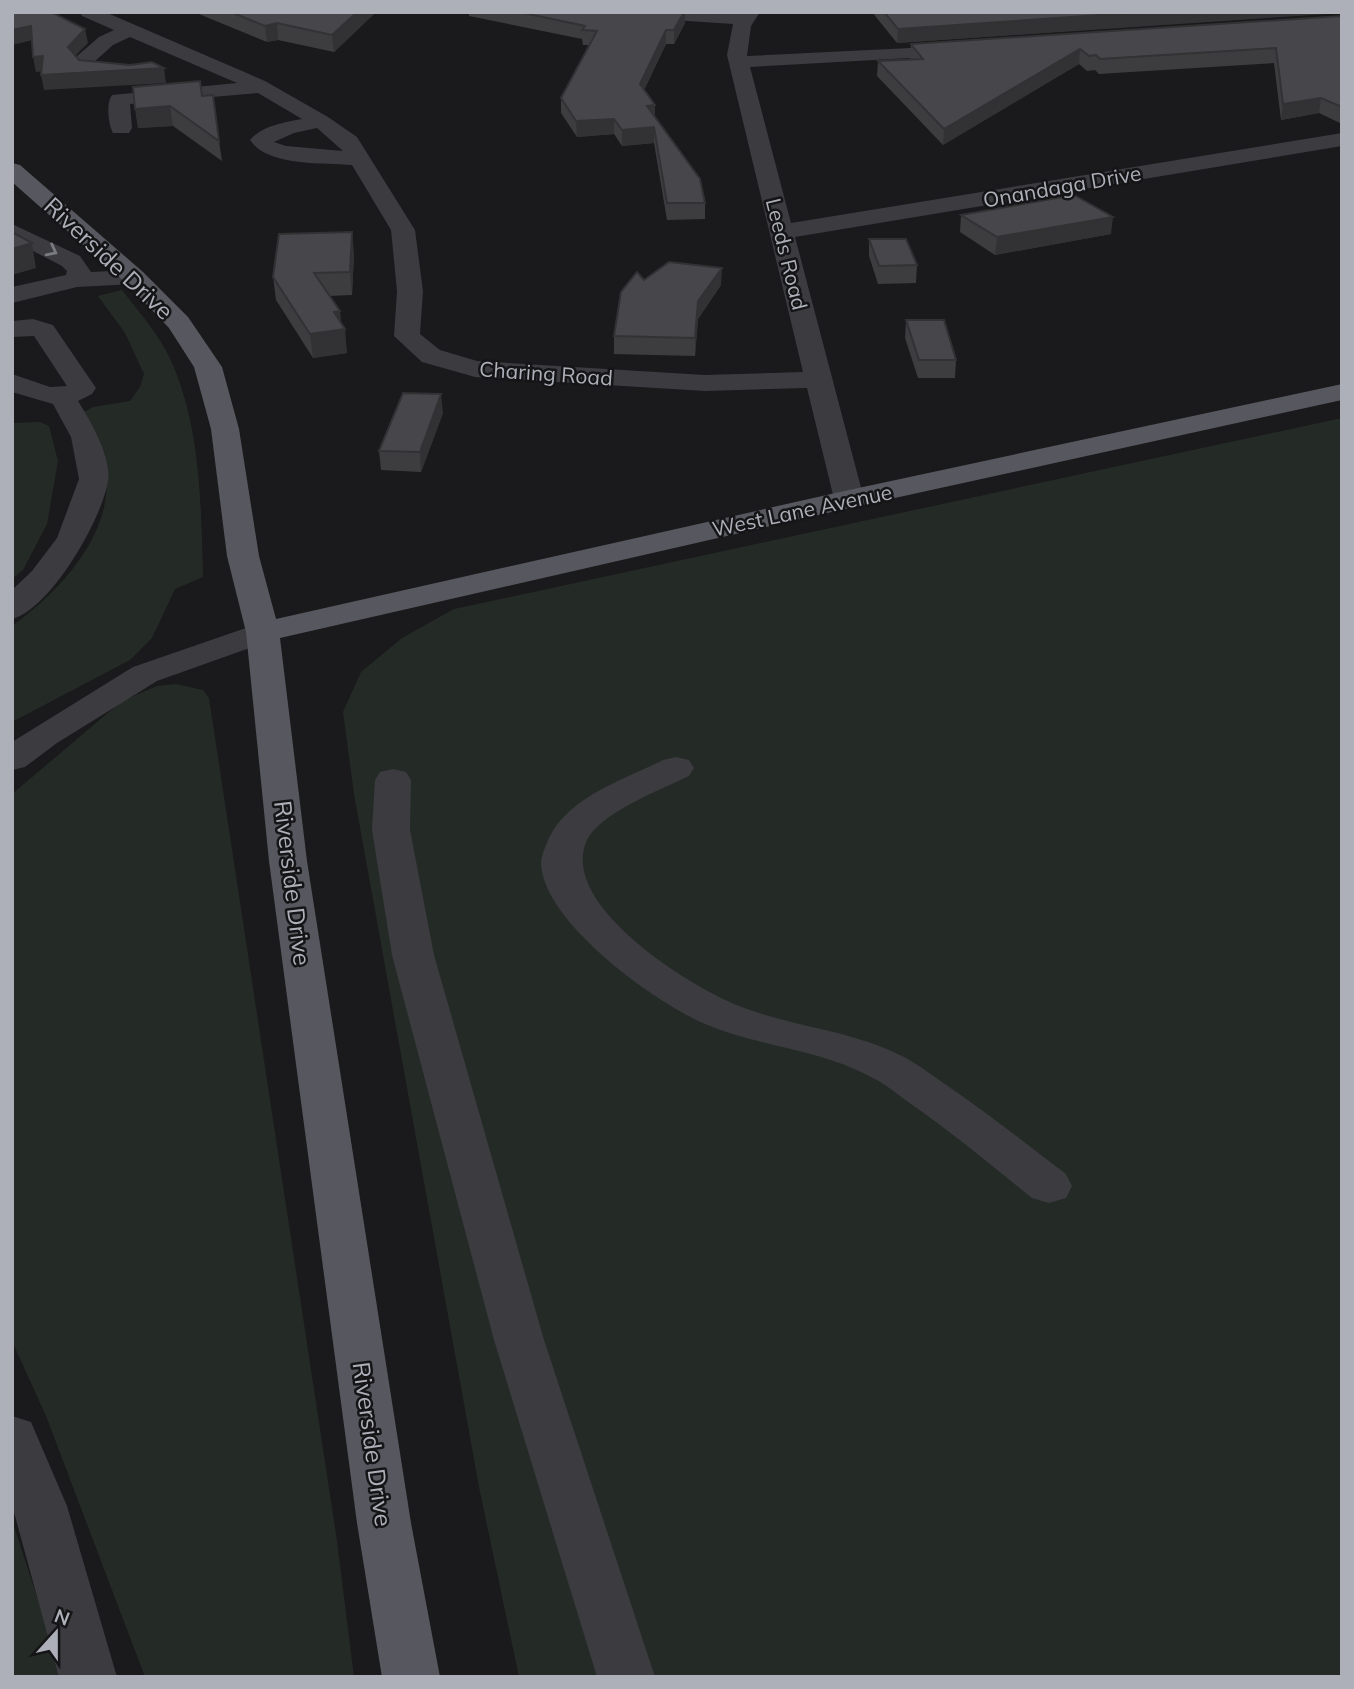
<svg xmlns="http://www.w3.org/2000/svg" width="1354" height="1689" font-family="Mulish,sans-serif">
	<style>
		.green { fill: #242b26 }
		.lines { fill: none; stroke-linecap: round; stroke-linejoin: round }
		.minor { fill: #3b3b40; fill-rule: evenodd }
		.major { fill: #57585f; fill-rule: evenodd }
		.wall { fill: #3d3d40 }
		.shaded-wall { fill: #323234 }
		.building { fill: #47474b; stroke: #323234; stroke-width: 2 }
		.oneway { stroke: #7a7b83 }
		.labels { text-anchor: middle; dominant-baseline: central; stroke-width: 5; stroke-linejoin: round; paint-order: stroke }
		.far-street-label { font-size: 21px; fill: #adafb9; stroke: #151416 }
		.street-label { font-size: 24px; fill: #adafb9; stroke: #151416 }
	</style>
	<rect width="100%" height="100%" fill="#1a191b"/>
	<path class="green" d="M122,290C140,313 162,338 173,365C201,432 201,505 203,577L175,589L152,638L130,660L12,722V626C63,589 122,526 103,457C98,442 90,427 84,412L93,407L130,401L140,387L144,374L125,333L98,296Z
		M1342,418V1677H519L479,1487L354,794L343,712L361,672L402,638L454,609Z
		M40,422L49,426L58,461L47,524L23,570L12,579V423Z
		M176,684L203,690L209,698L337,1541L354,1677H145L46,1416L12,1341V794L122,701L157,686Z
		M12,1520L63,1677H12Z"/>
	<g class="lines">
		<path class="minor" d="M80,12H105L265,81L328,117L357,137L415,230L423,291L420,334L440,350L477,361L705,375L803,372L727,55L733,24L642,18L633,12H760L751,26L747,56L971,45L974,49L971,53L964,55L750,67L791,223L1342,133V146L795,237L864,499L860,505L849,508L838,505L834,499L807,388L705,391L475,377L422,362L394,336L397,291L391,230L352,165C322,162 268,167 250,140C261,126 285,122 302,119L258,93L130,104L132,128L129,133H113C108,124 106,103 112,95L237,83L130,37L113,45L94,62L136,68L139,72L136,76L129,78L83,73L73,61L76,57L99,37L114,30L82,16ZM317,128L343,151L286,146L274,142L294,133Z
			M12,224L80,256L91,272L134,270L143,272L146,277L143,282L134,284L77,287L12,303V287L66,275L67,271L62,266L12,240Z
			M33,319L53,325L96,388L92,394L78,401C90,420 112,458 108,481C102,519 51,609 12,619V590L32,571L57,538L79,479L71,437L53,404L12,392V374L50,387L67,386L34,336L12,337V321Z
			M263,622L275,625L280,632L275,639L157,681L57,743L25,767L12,770V742L133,667Z
			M676,757L689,760L694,768L689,776C662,789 600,813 587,840C557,904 690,987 739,1006C792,1027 851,1030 902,1056C916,1063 929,1073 942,1082C985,1111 1025,1143 1066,1174L1072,1186L1066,1198L1049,1203L1032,1198C992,1166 953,1133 911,1104C898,1095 886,1084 871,1077C821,1050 762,1047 710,1026C659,1006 540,921 541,861C542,854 547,842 550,836C570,796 626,779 663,760Z
			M393,769L406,772L411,780L410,830L434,955L544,1340L655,1677H597L494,1340L392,955L372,830L375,780L380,772Z
			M12,1416L31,1422L67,1506L117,1677H59L12,1505Z"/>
		<path class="major" d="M12,163L20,165L143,272L188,317L222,367L239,429L259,556L276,619L849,490L1342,384V400L849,508L280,638L307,861L411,1523L440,1677H382L357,1523L269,861L246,632L227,556L211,429L194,367L169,328L125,282L12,182Z"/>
	</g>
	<path class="wall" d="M194,12H376L334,52L278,40L267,42Z
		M469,12H685V23L674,44H666L644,90L655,105V117L705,203V219L667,220L654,143L622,146L614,134L577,137L561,113V98L590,45H583L582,39L469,16Z
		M872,12H1342L897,43Z
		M1342,16V124L1319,113L1281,120L1274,63L1099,74L1095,70L1087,71L1079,64L943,145L877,76L878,61L910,59L911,44Z
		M133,87L202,96L219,141L222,161L173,126L138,128Z
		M961,215L1111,234L995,255L960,232Z
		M869,239L917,265L916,283L878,284L869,256Z
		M354,254L352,295L329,296L341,323L347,353L313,358L276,300L273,277Z
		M644,280L721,285L698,319L695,356L614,354V336Z
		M906,320L956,360L955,378H918L905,338Z
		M443,413L421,472L381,470L379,451Z"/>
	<path class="shaded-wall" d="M357,12H376L334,52L332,35Z
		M684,12H685V23L674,44V30Z
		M1144,12H1342V13L897,43L898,29Z
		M277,23L278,40L267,42L265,26Z
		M31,26L33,40L12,45V30Z
		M85,29L88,43L70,61L68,47Z
		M666,30V44L640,99V84Z
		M1080,49L1079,64L943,145L944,129Z
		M43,56L45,71L36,72L33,57Z
		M164,68L166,83L44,90L41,75Z
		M1321,98L1319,113L1281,120L1283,104Z
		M655,105V121L647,106Z
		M170,106L173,126L138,128L135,109Z
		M614,119V134L577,137L576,121Z
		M654,127V143L622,146V130Z
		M1113,217L1111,234L995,255L997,237Z
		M352,232L354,254L352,295L350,272Z
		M32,243L36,268L12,275V249Z
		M722,268L721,285L698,319L695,356V338L698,301Z
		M340,311L342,329H345L347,353L313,358L310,334L334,312Z
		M441,394L443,413L421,472L420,452Z"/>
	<path class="building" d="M12,12H51L85,29L68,47L79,60L130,65L152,62L164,68L41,75L43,56L33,57L31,26L12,30Z
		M231,12H357L332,35L277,23L265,26Z
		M519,12H684L674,30H666L640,84L655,105L647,106L700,179L705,203H667L654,127L622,130L614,119L576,121L561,98L597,31L582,30L585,26Z
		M884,12H1144L898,29Z
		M1342,16V107L1321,98L1283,104L1276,48L1100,59L1096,55L1089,56L1080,49L944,129L878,61L923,59L911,44Z
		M200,81L202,96L213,95L219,141L170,106L135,109L133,87Z
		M1074,195L1113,217L997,237L961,215Z
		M12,232L32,243L12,249Z
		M352,232L350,272L314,273L340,311L334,312L345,329L310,334L273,277L279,234Z
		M869,239H906L917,265L879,266Z
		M669,262L722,268L698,301L695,338L614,336L621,292L637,272L644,280Z
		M906,320H944L956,360H919Z
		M403,393L441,394L420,452L379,451Z"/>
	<defs><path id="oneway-chevron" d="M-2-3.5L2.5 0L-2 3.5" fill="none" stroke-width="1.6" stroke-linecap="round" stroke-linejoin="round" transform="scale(1.75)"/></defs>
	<use class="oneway" href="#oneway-chevron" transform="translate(52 251) rotate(27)"/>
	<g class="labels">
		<g class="far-street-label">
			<text transform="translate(1062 186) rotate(-10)">Onandaga Drive</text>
			<text transform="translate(787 254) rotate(76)">Leeds Road</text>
			<text transform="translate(546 373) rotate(4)">Charing Road</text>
			<text transform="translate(802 510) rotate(-12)">West Lane Avenue</text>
		</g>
		<g class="street-label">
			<text transform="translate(109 258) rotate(43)">Riverside Drive</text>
			<text transform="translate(293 883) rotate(83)">Riverside Drive</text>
			<text transform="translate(373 1444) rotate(82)">Riverside Drive</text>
		</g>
	</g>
	<rect width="1354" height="1689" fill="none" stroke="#adafb9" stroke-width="28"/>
	<g transform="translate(56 1633) rotate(21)" stroke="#151416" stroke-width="5" paint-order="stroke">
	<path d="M0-5L12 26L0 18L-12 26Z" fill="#adafb9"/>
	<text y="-10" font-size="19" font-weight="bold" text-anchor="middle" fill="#adafb9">N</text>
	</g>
</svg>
